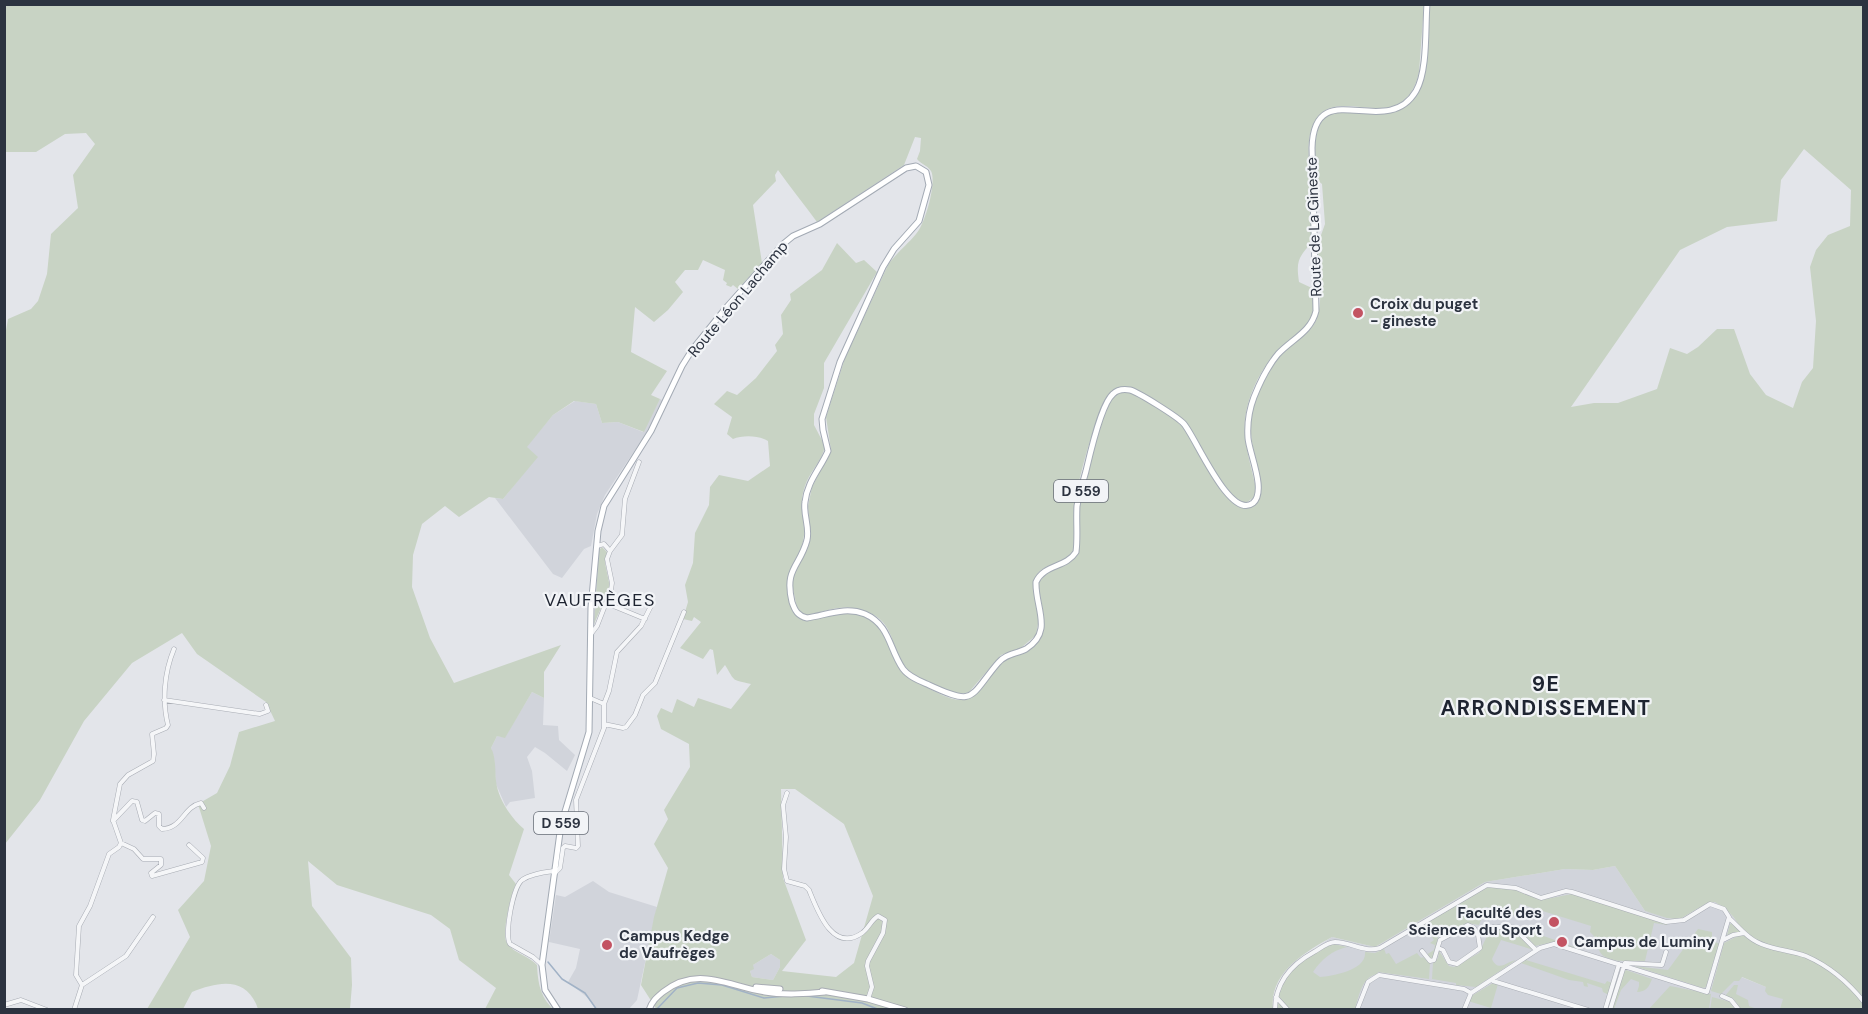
<svg xmlns="http://www.w3.org/2000/svg" width="1868" height="1014" font-family="'DM Sans',sans-serif">
	<style>
		.built { fill: #d1d4db }
		.green { fill: #c8d3c4; fill-rule: evenodd }
		.lines { fill: none; stroke-linecap: round; stroke-linejoin: round }
		.stream { stroke: #a1b2c6; stroke-width: 1.5 }
		.street-casing { stroke: #a8acb4; stroke-width: 5 }
		.secondary-casing { stroke: #a8acb4; stroke-width: 7 }
		.primary-casing { stroke: #a3aab4; stroke-width: 7 }
		.street { stroke: #f5f6f8; stroke-width: 4 }
		.secondary { stroke: #fff; stroke-width: 5 }
		.primary { stroke: #fff; stroke-width: 5 }
		.poi-dot { fill: #c35362; stroke: #f2f4f7; stroke-width: 2 }
		.labels { text-anchor: middle; dominant-baseline: central; stroke-width: 4.5; stroke-linejoin: round; paint-order: stroke }
		.shield { fill: #f2f4f7; stroke: #676d77; stroke-width: 1.5 }
		.shield-label { font-size: 14px; font-weight: bold; fill: #2c3340 }
		.street-label { font-size: 15px; fill: #2c3340; stroke: #f2f4f7 }
		.poi-label { font-size: 15px; font-weight: bold; fill: #2c3340; stroke: #f2f4f7; text-anchor: start }
		.quarter-label { font-size: 18px; letter-spacing: 1.5px; fill: #1e2431; stroke: #f2f4f7 }
		.district-label { font-size: 21px; font-weight: bold; letter-spacing: 1.5px; fill: #1e2431; stroke: #f2f4f7 }
	</style>
	<rect width="100%" height="100%" fill="#e3e5ea"/>
	<path class="built" d="M660,399L662,400L647,432L605,495L597,514L591,546L584,549L562,578L553,574L495,498L503,499L537,457L526,447L553,415L575,401L596,404L602,423L618,422L643,432Z
		M532,692L544,698L543,725L558,726L559,740L575,755L567,771L545,753L535,747L527,757L532,771L535,798L510,802L506,807L496,784L494,758L491,748L497,736L505,737Z
		M1615,866L1645,911L1680,919L1707,903L1715,901L1725,907L1740,925L1741,977L1786,995L1804,1009L1273,1010L1275,991L1283,974L1292,963L1332,937L1375,947L1485,882L1565,869L1593,870Z
		M593,881L609,892L657,907L637,1000L629,1009H596L588,998L568,982L576,968L580,949L549,942L556,895L565,897Z
		M771,954L780,960V967L773,980L752,977L750,971L753,965Z"/>
	<path class="green" d="M5,5H1424L1419,72C1402,147 1328,72 1311,131C1307,144 1309,159 1310,172C1311,196 1311,219 1312,242C1298,258 1296,261 1299,282L1314,289C1314,300 1315,311 1310,321C1304,332 1291,338 1283,346C1263,364 1248,393 1245,419C1243,442 1251,465 1256,488L1254,497L1246,503C1226,499 1199,443 1187,424C1178,413 1162,406 1150,398C1139,391 1129,383 1116,389C1099,396 1077,484 1075,504C1073,520 1076,535 1073,551C1061,569 1042,559 1033,582L1039,618L1036,635L1021,648L1001,655L969,692C956,698 915,678 906,668C888,645 897,618 858,609C840,604 824,612 807,615L802,614L797,608L792,584L794,573L810,540L808,506L812,487L831,450L826,417L845,358L888,265C898,251 906,246 916,234C925,225 937,182 931,171C927,165 921,164 917,159L920,151L921,138L915,137L904,165L817,222C804,204 790,187 778,170L775,175L776,181L753,205L762,263L738,289L733,285L731,287L726,285L727,283L723,280L725,270L703,260L698,270H685L675,282L683,292L668,310L654,322L635,307L631,352L667,371L651,395L660,399L644,432L618,422L602,423L596,404L574,401L553,415L527,447L538,457L503,499L489,497L459,517L445,506L422,524L413,555L412,587L430,638L454,683L561,645L544,672V698L532,692L505,738L497,736L491,748C496,757 495,770 496,781C498,799 511,818 524,829L509,875L516,884C511,893 501,935 507,943C513,953 529,956 537,965C538,983 540,996 553,1009H485L496,988L459,960L450,929L431,915L337,885L308,861L312,906L351,958L352,985L350,1009H258C247,976 219,981 192,992L183,1009H147L190,937L178,910L204,881L211,846L198,804L217,793L230,766L239,732L275,721L266,702L197,654L182,633L132,663L84,721L40,800L5,844V336L8,319L31,309L38,301L47,274L51,234L78,208L73,175L95,144L86,133L65,134L36,152H5Z
		M1429,5H1863V1009H1780L1783,999L1768,995L1765,991L1766,987L1742,977L1739,981H1734L1721,994L1711,991L1724,943L1740,935V932L1727,935L1730,924L1732,923L1740,930C1738,918 1725,908 1715,902L1707,903L1680,919L1667,918L1645,911L1615,866L1593,870L1565,869L1485,882L1375,947L1332,937C1305,952 1269,973 1273,1009L657,1010L641,985L654,917L668,868L654,844L668,819L664,810L690,767L689,744L661,729L657,716L661,708L672,713L677,699L694,707L698,698L731,709L751,684C731,679 736,683 725,665L717,675L713,650L710,649L703,659L680,648L701,622L694,617L692,621L683,619L688,602L685,585L693,563L695,533L709,505L710,487L719,475L748,481L770,466L768,441C759,435 742,435 733,439L727,434L732,417L714,404L727,391L737,395L756,378L777,351L775,345L783,334L781,315L791,300L790,294L822,270L837,243L856,263L864,260L877,272L824,363V388L814,414V425L825,446L824,450C820,463 809,473 805,486C798,505 805,517 804,535C801,566 777,570 792,609C803,634 845,600 872,620C887,632 888,648 897,663C905,676 943,699 959,700C963,700 967,699 972,697L1004,659L1040,638L1044,617L1038,583L1044,573L1066,565L1078,552C1081,537 1078,521 1080,506C1082,487 1102,407 1115,395C1120,391 1127,392 1133,393C1147,402 1172,413 1182,426C1196,442 1225,513 1248,508C1255,506 1259,501 1259,495C1263,461 1242,440 1255,400C1261,382 1272,363 1286,350C1297,339 1312,333 1317,318C1324,298 1318,262 1317,240L1320,238L1325,224L1322,184L1315,178C1315,162 1311,141 1318,126C1336,88 1388,142 1420,88ZM1804,149L1851,190L1850,226L1828,235L1816,250L1810,267L1816,321L1813,368L1802,382L1793,408L1766,395L1750,374L1734,329H1717L1698,347L1687,354L1670,348L1657,389L1618,403H1594L1571,407L1680,250L1727,227L1777,221L1781,180ZM781,789H795L844,824L873,896L854,963L836,977L782,971L806,940L783,878ZM771,954L780,960V967L773,980L752,977L750,971L754,969L753,965Z
		M602,547L607,552L605,563L610,587L594,624L599,550Z
		M1493,886L1514,889L1541,900L1572,894L1667,923V925L1654,923L1645,961C1632,961 1604,964 1599,950C1596,942 1596,937 1590,932L1591,926L1520,904L1515,916L1486,907L1479,925L1467,923L1450,932L1449,930L1438,936L1435,956L1430,959L1426,955L1434,950L1435,945L1430,943L1434,940L1427,928L1422,932L1419,928L1485,887Z
		M1518,927L1583,950L1560,944L1549,943L1535,946Z
		M1511,929L1515,930L1534,950L1501,940L1492,959C1498,973 1508,961 1516,960L1476,987L1456,985V983L1432,979L1433,962L1438,958L1439,951L1449,966L1454,967L1479,953L1487,936L1494,931Z
		M1698,929L1712,932V940L1719,944L1706,987L1703,988L1634,966L1668,970Z
		M1334,944L1347,947C1331,951 1322,959 1313,972L1320,977C1333,976 1367,970 1365,952L1375,953L1384,949L1386,954L1389,953L1396,964L1417,953L1421,958L1423,957L1430,963L1429,979L1378,972V974C1362,976 1359,996 1355,1009L1276,1010C1279,983 1286,972 1308,958C1316,952 1325,947 1334,944Z
		M1526,960L1605,984L1607,981L1612,983L1609,995L1603,992L1602,988L1587,983L1588,987L1584,986L1583,982L1569,980L1521,963Z
		M1626,970L1652,979C1649,987 1646,992 1637,992L1639,986V982L1631,979L1621,990L1614,1009L1611,1010L1622,974Z
		M1493,983L1498,984L1491,1008L1468,1001L1473,995Z
		M1734,985H1738L1736,994L1748,1000L1749,1006L1757,1009H1741L1733,998L1725,996Z
		M1670,986L1711,994L1709,1009L1648,1010Z
		M1712,997L1731,1002L1736,1009L1710,1010Z"/>
	<g class="lines">
		<path class="stream" d="M548,962L562,979L585,993L597,1010
			M807,996L862,1003L880,1010
			M656,1010L677,988L698,983L722,985L764,998L785,996"/>
		<g class="street-casing">
			<path id="street" d="M597,546L604,544L610,551
				M606,603L645,619
				M591,634L597,626L611,590L612,583L607,559L610,551L622,535L625,499L639,462
				M164,700L260,714L268,711L266,705
				M604,704L609,691L617,652L641,626L651,606
				M604,724L623,728L626,727L635,715L643,695L655,683L684,612
				M787,793L783,805L786,837L784,869L787,881L805,886L809,890C817,909 832,954 862,933C869,928 871,920 878,916L885,920L883,933L868,961L867,966L872,987L868,999
				M113,821L132,801L137,802L142,820L145,821L155,813L159,814V826L162,829C183,828 183,807 201,803L204,808
				M121,843L134,849L143,859H161V865L151,873L152,876L202,862L203,858L189,845
				M554,874L560,868L563,848L565,846L576,848L578,846L576,800L604,728V704L590,698
				M1729,918C1738,926 1746,937 1757,942C1772,950 1790,950 1806,956C1829,966 1848,982 1864,1002
				M1723,940L1733,935L1744,933
				M1438,948L1443,950L1449,962L1457,964L1480,948L1478,935
				M1422,951L1430,961L1434,960L1440,940L1468,925L1474,928L1478,935L1493,927H1513L1536,950
				M542,965L533,957L510,944C504,935 513,887 522,880C529,875 545,872 554,871
				M1624,966L1625,963L1662,965L1666,952
				M1493,981L1588,1010
				M82,985L126,956L153,917
				M1722,996L1731,1000L1739,1010
				M1276,997L1288,1010
				M4,1005L21,1000L47,1010
				M74,1010L82,985L76,975L79,926L90,906L109,854L119,847L121,843L113,820L120,784L128,775L153,761L154,754L152,734L166,728L168,725C162,701 164,673 174,649
				M1275,1010C1275,982 1292,964 1314,952C1321,948 1328,942 1335,942C1351,942 1364,953 1380,948L1487,885L1516,888L1541,898L1566,891L1572,892L1666,922L1684,920L1710,904L1724,909L1729,917L1707,992L1554,944L1540,948L1471,993L1464,1010
				M1357,1010L1368,982L1379,975L1464,989L1471,993
				M1605,1010L1619,964
				M1610,1010L1624,966"/>
		</g>
		<g class="secondary-casing">
			<path id="secondary" d="M756,987L780,989
				M822,991L868,999L905,1010
				M649,1010C652,1001 657,997 663,992C698,965 727,986 765,992C781,995 808,994 825,992"/>
		</g>
		<g class="primary-casing">
			<path id="primary" d="M558,1010L545,990L542,965L561,825L589,732L591,608L598,531L604,506L651,431L682,366L692,350L725,309L782,245L793,236L820,224L906,168L916,166L926,172L929,185L919,221L894,249L883,267L840,362L822,419L823,430L828,451C820,469 807,482 805,502C803,515 810,527 807,540C800,567 784,568 792,602C795,611 798,616 807,618C827,615 845,606 865,614C890,625 889,649 903,669C909,677 920,681 929,685C976,707 969,697 998,663C1005,654 1016,654 1026,649C1054,631 1035,608 1036,582C1044,564 1066,568 1076,552C1078,537 1076,521 1077,506C1079,494 1083,482 1086,471C1090,454 1101,404 1113,394C1117,390 1124,389 1130,390C1138,392 1178,417 1184,424C1196,438 1230,521 1253,503C1267,491 1249,453 1248,438C1247,424 1249,410 1254,397C1260,382 1267,367 1278,354C1292,339 1311,332 1316,311L1312,148C1314,72 1386,142 1416,91C1428,70 1425,28 1427,4"/>
		</g>
		<use href="#street" class="street"/>
		<use href="#secondary" class="secondary"/>
		<use href="#primary" class="primary"/>
	</g>
	<g class="poi-dot">
		<circle cx="1358" cy="313" r="6"/>
		<circle cx="1554" cy="922" r="6"/>
		<circle cx="1562" cy="942" r="6"/>
		<circle cx="607" cy="945" r="6"/>
	</g>
	<g class="labels">
		<g class="shield">
			<rect x="1054" y="480" width="54" height="22" rx="4.5"/>
			<rect x="534" y="812" width="54" height="22" rx="4.5"/>
		</g>
		<g class="shield-label">
			<text x="1081" y="491">D 559</text>
			<text x="561" y="823">D 559</text>
		</g>
		<g class="street-label">
			<text transform="translate(1314 227) rotate(-92)">Route de La Gineste</text>
			<text transform="translate(738 299) rotate(-50)">Route Léon Lachamp</text>
		</g>
		<g class="poi-label">
			<text x="1370" y="304">Croix du puget<tspan x="1370" dy="17">- gineste</tspan></text>
			<text x="1542" y="913" text-anchor="end">Faculté des<tspan x="1542" dy="17">Sciences du Sport</tspan></text>
			<text x="619" y="936">Campus Kedge<tspan x="619" dy="17">de Vaufrèges</tspan></text>
			<text x="1574" y="942">Campus de Luminy</text>
		</g>
		<g class="quarter-label">
			<text x="600" y="600">VAUFRÈGES</text>
		</g>
		<g class="district-label">
			<text x="1546" y="684">9E<tspan x="1546" dy="24">ARRONDISSEMENT</tspan></text>
		</g>
	</g>
	<rect width="1868" height="1014" fill="none" stroke="#2c3340" stroke-width="12"/>
</svg>
